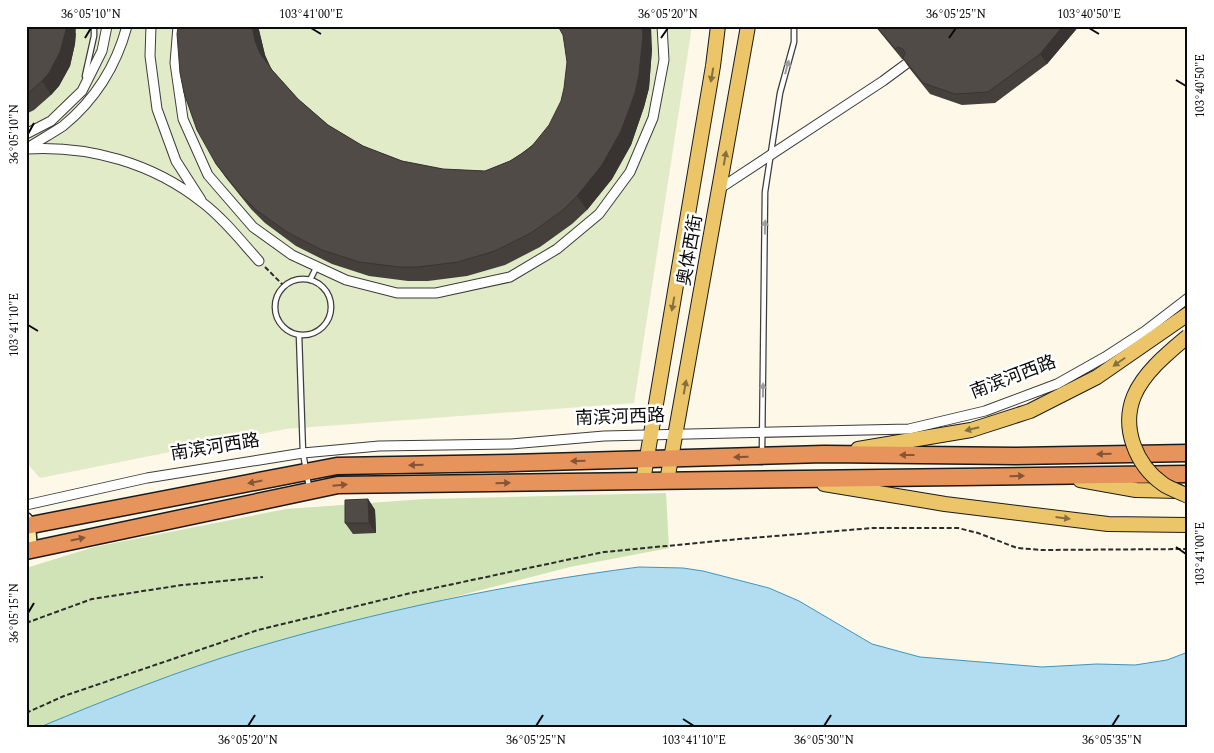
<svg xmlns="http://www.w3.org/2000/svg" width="1214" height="753" font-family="Spectral,'Noto Sans SC',serif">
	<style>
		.green { fill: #d0e3b6 }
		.pitch { fill: #e1ebc7 }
		.water { fill: #b2dcf0; stroke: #3f94c0 }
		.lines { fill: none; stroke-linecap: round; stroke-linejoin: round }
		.lane-casing { stroke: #3d3d3d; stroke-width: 7 }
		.street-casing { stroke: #3d3d3d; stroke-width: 11 }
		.secondary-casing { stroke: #2c2c2c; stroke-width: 15 }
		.primary-casing { stroke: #1b1b1b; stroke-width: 16 }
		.highway-casing { stroke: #1b1b1b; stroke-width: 19 }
		.path { stroke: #2c2c2c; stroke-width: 2; stroke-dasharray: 5 2.5; stroke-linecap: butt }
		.lane { stroke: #fff; stroke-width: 4.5 }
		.street { stroke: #fff; stroke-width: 9 }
		.secondary { stroke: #f8eba9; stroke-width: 12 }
		.primary { stroke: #ecc569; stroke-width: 14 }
		.highway { stroke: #e7945c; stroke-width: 16 }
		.primary-bridge-casing { stroke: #1b1b1b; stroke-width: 16; stroke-linecap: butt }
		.primary-bridge { stroke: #ecc569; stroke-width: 14 }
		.wall { fill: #46403d }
		.shaded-wall { fill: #393432 }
		.building { fill: #514b47; stroke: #393432 }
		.oneway { fill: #9d9d9d }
		.oneway2 { fill: #86713e }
		.oneway3 { fill: #845637 }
		.ticks { fill: none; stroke: #0a0a0a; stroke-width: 2 }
		.labels { text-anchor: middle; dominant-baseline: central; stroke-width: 5; stroke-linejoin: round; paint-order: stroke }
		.street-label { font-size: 18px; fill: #0a0a0a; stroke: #fff }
		.neatline { fill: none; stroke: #0a0a0a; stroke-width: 2 }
		.ticks-label { font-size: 12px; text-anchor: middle; fill: #0a0a0a }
	</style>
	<rect width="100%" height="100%" fill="#fdf8e8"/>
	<path class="green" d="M666,493L669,548L570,567L249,650L127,693L40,727H26V568L94,547L286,509L425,499Z"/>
	<path class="pitch" d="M26,26H692L634,403L285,429L40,478L26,462Z"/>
	<path class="water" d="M639,567L683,568L703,571L769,588L799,601L872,644L920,657L1042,667L1097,664L1135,665L1167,660L1188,652V727H40C108,699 180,670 250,649C378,611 508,584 639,567Z"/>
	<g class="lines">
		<g class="lane-casing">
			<path id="lane" d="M85,76L94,36V26
				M275 307a28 28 0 1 1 56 0a28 28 0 1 1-56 0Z
				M310,280L316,268
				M299,335L303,453L309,487
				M762,452L765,192L780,93L794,42V26"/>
		</g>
		<g class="street-casing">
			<path id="street" d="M151,26L150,56L157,109L176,161L201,200
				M178,26L175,63L183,119L208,175L253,227L292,255L346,280L397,293H436L510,277L557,249L599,214L630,172L653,118L664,60L662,26
				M26,134L51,121L82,91L102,51L107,26
				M26,149C89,145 153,163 203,203C224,219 241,241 259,261
				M26,149C38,141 51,134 63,126C96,99 116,67 127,26
				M719,189L883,81L906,64
				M26,505L147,478L303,453L379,446L511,444L604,436L909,429L985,411L1057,384L1105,357L1145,331L1188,298"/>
		</g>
		<g class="secondary-casing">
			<path id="secondary" d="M26,519L29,525L31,549"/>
		</g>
		<g class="primary-casing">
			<path id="primary" d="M858,449L971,430L1030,411L1097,377L1188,314
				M1080,480L1136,490L1178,491
				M643,481L713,66L718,26
				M667,481L748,26
				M824,484L945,504L1108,524L1188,525"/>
		</g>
		<g class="highway-casing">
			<path id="highway" d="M26,526L337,466L511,463L824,454L1016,456L1188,453
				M26,551L338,485L1188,474"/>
		</g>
		<path class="path" d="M265,267L284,286
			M26,623L92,599L182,585L263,577
			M26,713L64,696L258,630L411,593L604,552L739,539L873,528H958L978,533L1017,548L1042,550L1188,549"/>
		<use href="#lane" class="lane"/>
		<use href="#street" class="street"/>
		<use href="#secondary" class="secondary"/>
		<use href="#primary" class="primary"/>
		<use href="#highway" class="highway"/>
		<g class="primary-bridge-casing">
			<path id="primary-bridge" d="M1188,336C1169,352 1144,372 1134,396C1121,428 1136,465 1163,484C1170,489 1180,492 1188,496"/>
		</g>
		<use href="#primary-bridge" class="primary-bridge"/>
	</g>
	<path class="wall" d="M26,26L76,33L75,44L70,66L59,86L51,95L34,110L26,114Z
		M178,26H259V30L265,55L272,70L298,99L328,125L363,146L402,161L443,169L485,171L510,161L521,154L652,49L649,88L644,107L631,145L612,179L587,210L572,224L540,247L505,265L467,276L428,281H408L369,276L332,264L296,246L265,223L251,209L226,178L216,164Z
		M875,26H1079L1047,64L995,103L962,105L930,94L910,69L903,59H902Z
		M368,499L375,510L376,533L353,534L345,523Z"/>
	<path class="shaded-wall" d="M66,26H76L75,44L70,66L59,86L51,95L42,81Z
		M252,26H259V30L265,55L270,67L260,53L255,41Z
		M642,26H651L652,49L649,88L644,107L631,145L612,179L587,210L577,196Z
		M1063,26H1079L1047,64L1040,54Z
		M368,499L375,510L376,533L369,523Z"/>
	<path class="building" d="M26,26H66V30L60,52L49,73L42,81L26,95Z
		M178,26H252L255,41L260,53L272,70L298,99L328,125L363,146L402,161L443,169L485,171L510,161L521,154L532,146L549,125L561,101L564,88L567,62L565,48L563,35L558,26H642L643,35L639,74L635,93L621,131L602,165L577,196L563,210L531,233L495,251L458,262L418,267H399L359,262L322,250L287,232L255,209L241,195L216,164L197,130L184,93L180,73L177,34Z
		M876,26H1063L1040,54L988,92L955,94L923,83L903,58L905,53L903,49L898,47L895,49Z
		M368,499L369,523H345V500Z"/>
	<defs><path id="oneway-solid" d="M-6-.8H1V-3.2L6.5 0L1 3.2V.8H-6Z" transform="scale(1.25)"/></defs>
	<g class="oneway">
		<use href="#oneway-solid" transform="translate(787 67) rotate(-75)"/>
		<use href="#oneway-solid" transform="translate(765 227) rotate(-89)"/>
		<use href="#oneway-solid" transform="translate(763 390) rotate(-89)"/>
	</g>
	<g class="oneway2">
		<use href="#oneway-solid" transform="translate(712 75) rotate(100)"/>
		<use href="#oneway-solid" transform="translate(725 158) rotate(-80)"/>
		<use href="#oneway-solid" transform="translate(673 304) rotate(100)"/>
		<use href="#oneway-solid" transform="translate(1119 362) rotate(145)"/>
		<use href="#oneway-solid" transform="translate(685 387) rotate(-80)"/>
		<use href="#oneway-solid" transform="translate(972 429) rotate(166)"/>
		<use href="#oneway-solid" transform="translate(1063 518) rotate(7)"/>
	</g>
	<g class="oneway3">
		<use href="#oneway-solid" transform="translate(1104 454) rotate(179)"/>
		<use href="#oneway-solid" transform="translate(907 455) rotate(-180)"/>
		<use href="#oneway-solid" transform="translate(741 457) rotate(178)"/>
		<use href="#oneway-solid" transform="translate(578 461) rotate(178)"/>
		<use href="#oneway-solid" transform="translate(416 465) rotate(179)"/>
		<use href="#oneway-solid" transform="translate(1017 476) rotate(-1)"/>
		<use href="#oneway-solid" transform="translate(255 482) rotate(169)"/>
		<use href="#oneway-solid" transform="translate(503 483) rotate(-1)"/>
		<use href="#oneway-solid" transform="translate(340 485) rotate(-5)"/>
		<use href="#oneway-solid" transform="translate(78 539) rotate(-12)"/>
	</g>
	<path class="ticks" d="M311,28L321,34M1089,28L1099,34M85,38L91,28M661,38L668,28M949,38L956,28M1176,80L1186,86M28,134L34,123M28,325L38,331M1176,547L1186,554M28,613L34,603M683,719L694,726M248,726L255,715M536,726L543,715M824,726L831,715M1112,726L1119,715"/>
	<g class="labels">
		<g class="street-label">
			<text transform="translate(690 250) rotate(-80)">奥体西街</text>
			<text transform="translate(1013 377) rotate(-21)">南滨河西路</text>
			<text transform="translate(620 417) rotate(-2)">南滨河西路</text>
			<text transform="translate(215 447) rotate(-9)">南滨河西路</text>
		</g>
	</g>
	<rect width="1214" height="753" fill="none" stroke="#ffffff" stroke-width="55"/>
	<rect x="28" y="28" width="1158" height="698" class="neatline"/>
	<g class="ticks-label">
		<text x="91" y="18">36°05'10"N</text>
		<text x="311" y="18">103°41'00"E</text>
		<text x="668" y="18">36°05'20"N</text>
		<text x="956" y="18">36°05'25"N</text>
		<text x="1089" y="18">103°40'50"E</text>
		<text transform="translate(1200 86) rotate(-90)" y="4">103°40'50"E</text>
		<text transform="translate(14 134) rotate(-90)" y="4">36°05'10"N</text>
		<text transform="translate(14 325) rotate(-90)" y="4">103°41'10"E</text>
		<text transform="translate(1200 554) rotate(-90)" y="4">103°41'00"E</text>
		<text transform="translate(14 613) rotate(-90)" y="4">36°05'15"N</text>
		<text x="248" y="744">36°05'20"N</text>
		<text x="536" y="744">36°05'25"N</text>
		<text x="694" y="744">103°41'10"E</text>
		<text x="824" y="744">36°05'30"N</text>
		<text x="1112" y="744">36°05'35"N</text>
	</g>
</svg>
